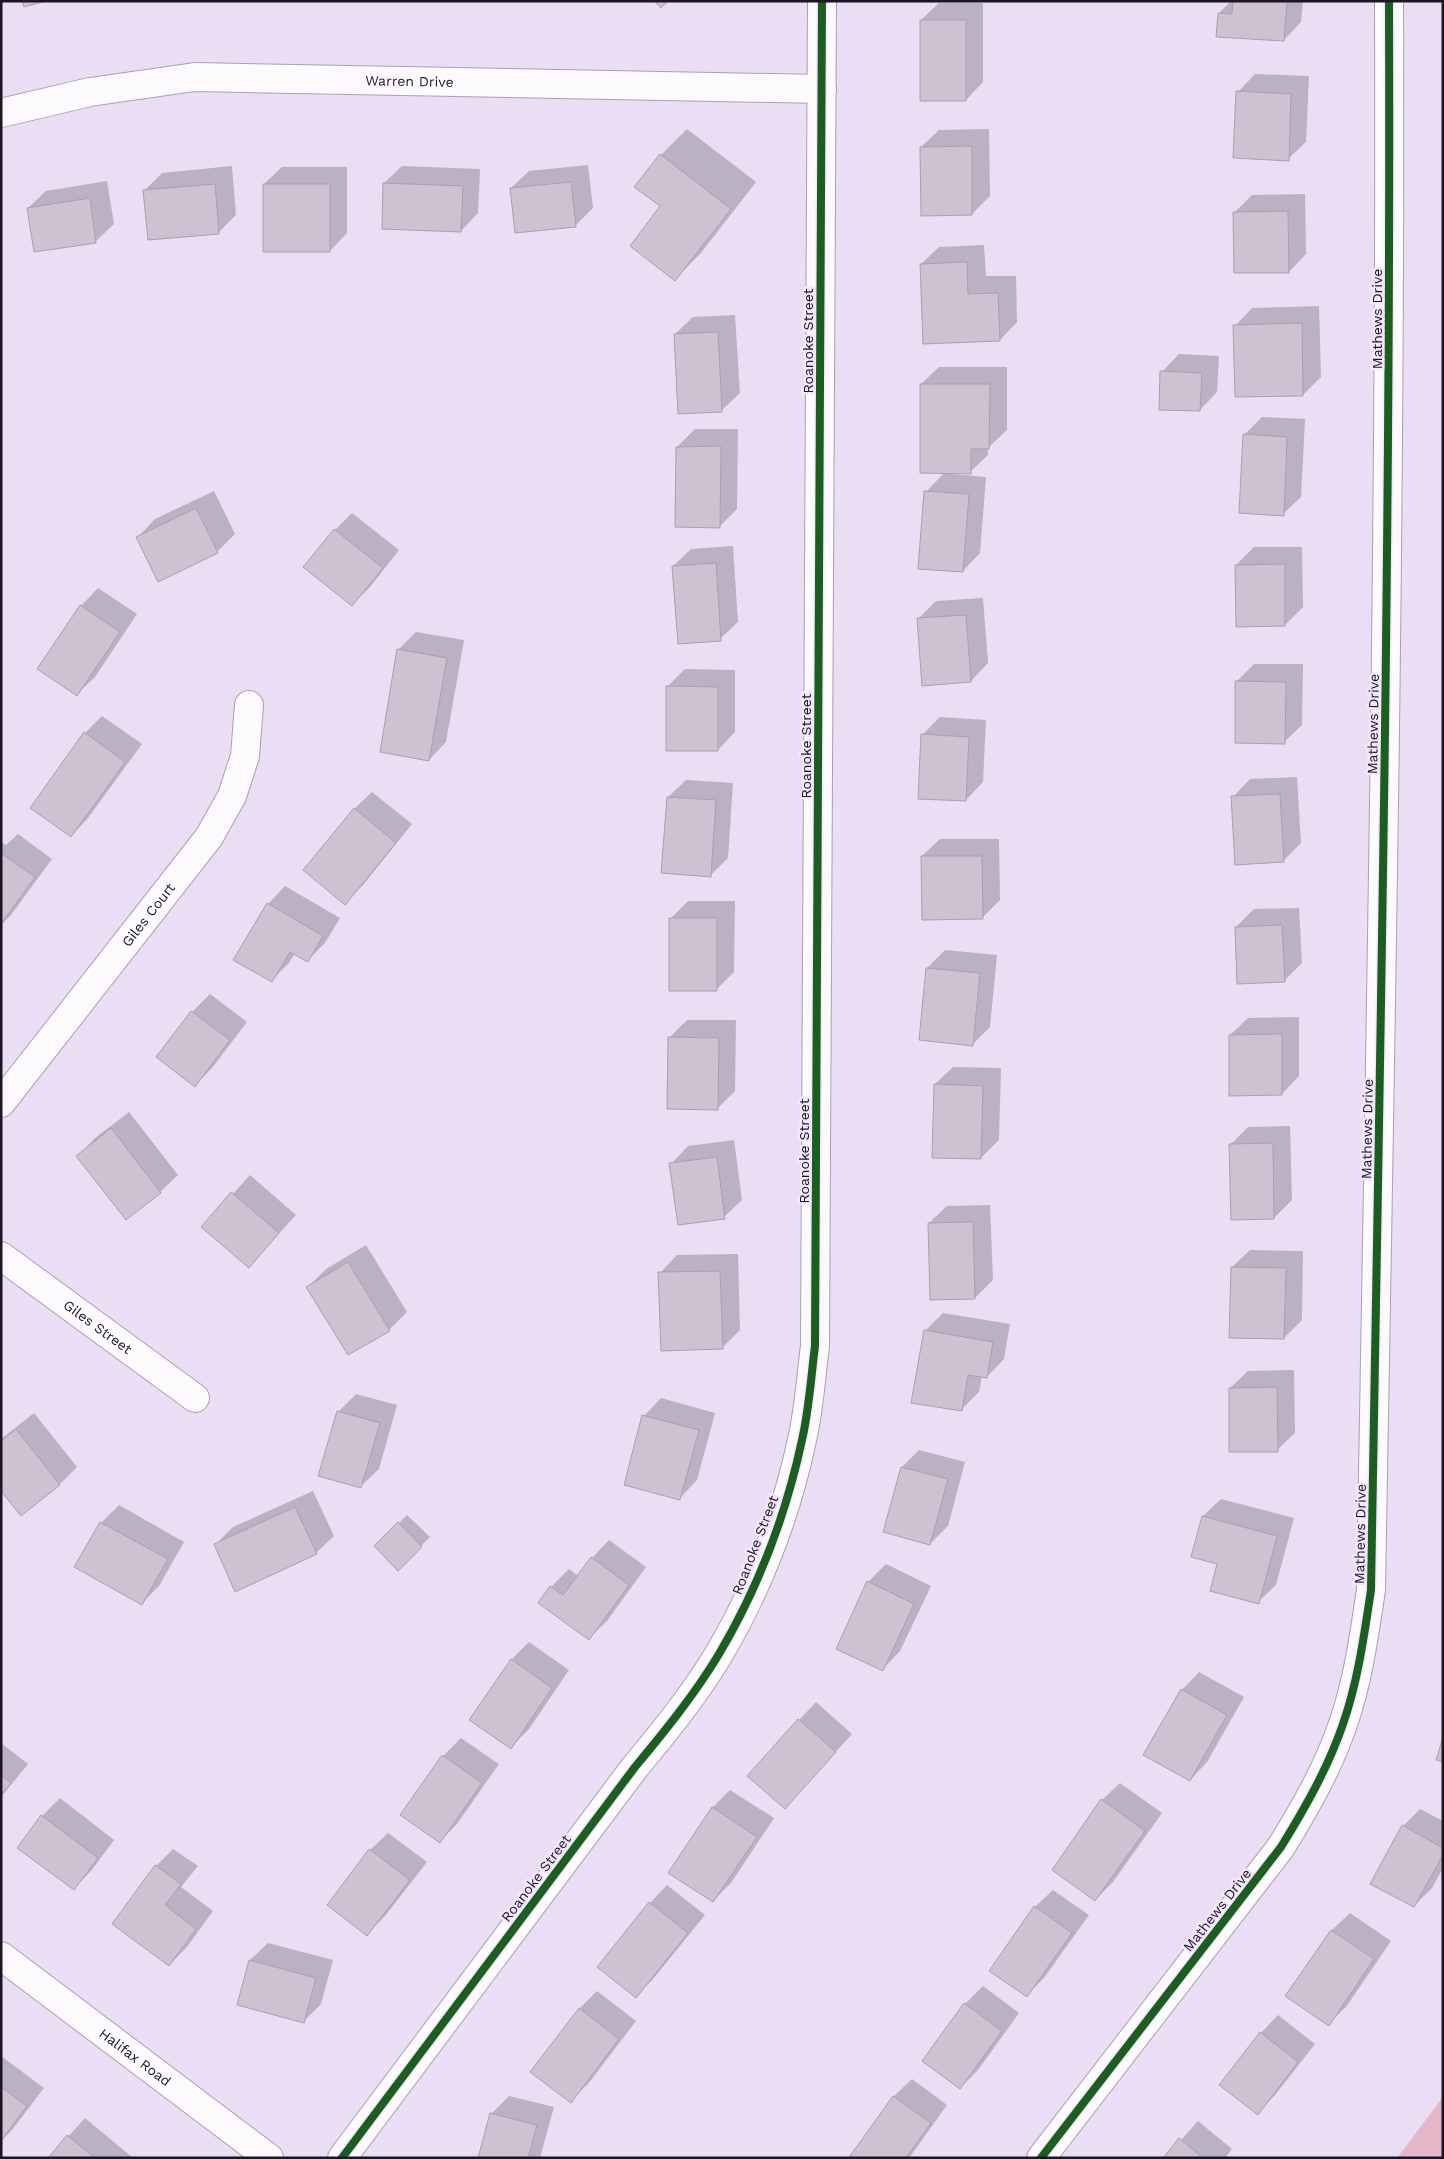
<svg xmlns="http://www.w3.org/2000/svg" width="1444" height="2159" font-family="'Work Sans',sans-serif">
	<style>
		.green { fill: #e5b6c7 }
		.shadow { fill: #0003 }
		.building { fill: #cec2d2; stroke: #aa9fae }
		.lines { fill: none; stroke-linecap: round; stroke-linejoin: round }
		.minor-casing { stroke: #a9a1b1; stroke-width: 30 }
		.minor { stroke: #fcfafd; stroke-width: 28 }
		.cycleway-casing { stroke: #f3e7fe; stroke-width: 11 }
		.cycleway { stroke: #1b5e20; stroke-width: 8 }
		.labels { text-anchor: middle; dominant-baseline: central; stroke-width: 5; stroke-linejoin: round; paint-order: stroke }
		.street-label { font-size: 14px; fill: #1c1523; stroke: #f3e7fe }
	</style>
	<rect width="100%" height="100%" fill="#e9def4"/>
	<path class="green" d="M1443,2097V2158H1397Z"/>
	<path class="shadow" d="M1231,1H1303L1301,22L1284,40L1219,13Z
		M939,3H983V82L966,100L921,20Z
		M1255,74L1309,76L1306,142L1288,159L1238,92Z
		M687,129L756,182L701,253L675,279L661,155Z
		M989,129L990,196L972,214L921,147L939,130Z
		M588,165L593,208L575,226L511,188L529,171Z
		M232,166L236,215L218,233L145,190L162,173Z
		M402,166L480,169L478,213L461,231L384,183Z
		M282,167H347V233L330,251L264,184Z
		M107,181L114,224L96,241L35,251L28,208L46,191Z
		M1305,194L1306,254L1289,272L1235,212L1252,195Z
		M984,245L986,276H1016L1017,322L1000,340L921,264L939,247Z
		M1319,306L1321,377L1303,395L1235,326L1252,308Z
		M735,315L740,393L722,410L675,334L693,317Z
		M1179,354L1219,356L1217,392L1200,410L1162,372Z
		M939,367H1007V430L988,448V455L970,472H951V474L986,477L980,553L963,571L926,492L945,472L921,384Z
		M1262,417L1305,419L1301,497L1283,514L1244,435Z
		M695,429H738L737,509L720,526L677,447Z
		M214,491L235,534L217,552L158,580L138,537L155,519Z
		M352,513L399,550L370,587L352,605L335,530Z
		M733,546L738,622L720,639L673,566L691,549Z
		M1254,547H1302L1303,607L1285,625L1236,565Z
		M98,588L137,614L95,677L77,694L81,606Z
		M983,598L988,663L971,681L918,619L936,601Z
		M416,632L464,640L446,742L429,760L398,650Z
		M1254,664H1303L1302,725L1284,742L1236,682Z
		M685,669L735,670V732L718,750L667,687Z
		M102,716L142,744L88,818L71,836L85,733Z
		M940,717L986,720L983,782L966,800L922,735Z
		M1297,777L1301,843L1283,861L1233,797L1250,779Z
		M686,780L733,783L728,858L710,876L668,797Z
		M372,792L412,824L363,885L345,903L354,809Z
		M18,834L52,859L11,915L1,925V842L6,845Z
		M940,839H999L1000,900L982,918L922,856Z
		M285,886L340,918L325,943L308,960L295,953L289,963L272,980L268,904Z
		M688,901H735L734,972L716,990L670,919Z
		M1299,908L1302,963L1284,981L1236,927L1254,909Z
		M945,950L997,955L990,1027L973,1044L927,968Z
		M210,994L247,1022L212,1068L195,1085L158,1057L192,1012Z
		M1299,1017V1076L1282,1094L1230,1035L1248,1018Z
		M687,1020H736L735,1091L717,1109L670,1037Z
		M953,1067L1001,1068L999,1140L981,1158L935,1084Z
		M129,1112L178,1175L160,1192L78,1156L95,1138Z
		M1290,1126L1292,1200L1274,1218L1231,1144L1248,1127Z
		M734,1140L742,1200L724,1217L671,1164L688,1146Z
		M250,1175L296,1215L249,1266L203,1227Z
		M990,1205L993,1280L975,1298L929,1223L947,1206Z
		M366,1245L407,1312L389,1330L349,1354L308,1287L326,1269Z
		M1250,1250L1303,1251L1302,1320L1284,1338L1232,1267Z
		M738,1254L740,1330L722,1348L660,1273L677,1255Z
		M943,1313L1010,1324L1004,1359L987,1377L982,1376L979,1392L961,1410L925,1331Z
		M1294,1370L1295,1433L1277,1450L1230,1388L1248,1371Z
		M356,1394L397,1405L379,1469L361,1486L338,1412Z
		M661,1398L715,1413L697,1480L680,1498L644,1416Z
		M34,1413L77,1467L60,1484L21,1514L1,1489V1439Z
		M919,1450L965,1462L948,1526L930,1544L902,1467Z
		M313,1491L334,1536L316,1553L215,1545L233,1527Z
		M1221,1499L1294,1518L1276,1585L1258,1602L1219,1563L1203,1516Z
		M119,1505L184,1542L159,1586L141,1604L76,1566L101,1523Z
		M407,1515L430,1537L398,1569L376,1546Z
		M609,1540L646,1567L607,1621L589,1638L540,1603L551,1587L569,1569L578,1576L592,1558Z
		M886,1564L931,1586L900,1651L883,1669L868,1582Z
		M529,1642L569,1670L529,1729L511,1747V1660Z
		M1199,1672L1244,1697L1207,1762L1190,1780L1182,1690Z
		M816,1702L852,1734L785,1808L799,1720Z
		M461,1738L499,1764L457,1824L440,1841L402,1815L443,1756Z
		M1,1743L28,1764L1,1797Z
		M1120,1783L1162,1813L1113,1882L1095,1900L1102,1800Z
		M730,1790L774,1818L731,1883L713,1901V1807Z
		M60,1798L114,1840L91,1871L74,1888L42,1816Z
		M1420,1809L1443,1821V1868L1432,1888L1414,1906L1403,1826Z
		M388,1833L427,1862L385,1916L367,1934L370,1850Z
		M173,1849L198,1866L181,1887L213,1911L187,1947L169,1965L156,1866Z
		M667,1885L705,1915L653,1979L636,1996L650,1903Z
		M1053,1890L1089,1915L1044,1978L1027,1995L1035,1907Z
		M1350,1913L1391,1941L1346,2007L1328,2024L1287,1996L1332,1930Z
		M268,1943L333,1960L321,2004L303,2022L250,1960Z
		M983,1986L1019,2013L978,2070L960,2088L924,2061L965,2004Z
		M597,1991L636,2021L588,2084L570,2101L579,2009Z
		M1278,2015L1315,2044L1275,2095L1257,2113L1261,2033Z
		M1,2056L44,2088L12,2130L1,2141Z
		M912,2079L947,2105L909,2158H855L852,2155L894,2096Z
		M509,2096L554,2107L540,2158H480L492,2113Z
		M85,2118L133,2158H49Z
		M1198,2121L1232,2149L1225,2158H1165Z"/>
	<path class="building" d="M22,1H46L24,7Z
		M654,1H668L661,8Z
		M1233,1H1287L1284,41L1216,37L1218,13L1232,14Z
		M920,20H966V101H920Z
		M1236,91L1291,94L1289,161L1233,158Z
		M972,146V215L921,216L920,147Z
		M660,154L731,209L675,281L630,246L660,206L634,187Z
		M571,182L576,227L515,233L510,188Z
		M383,183L463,186L461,232L382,229Z
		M215,184L219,234L148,240L143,190Z
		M263,184H330V252H263Z
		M90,198L96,243L34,252L27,208Z
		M1288,211L1289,273H1234L1233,212Z
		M967,262L968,294L998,293L1000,341L923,344L920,264Z
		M1302,323L1303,396L1235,397L1233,325Z
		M718,332L722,412L678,414L674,334Z
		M1160,371L1202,373L1200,411L1159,410Z
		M920,384H990L989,449H971V474L920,473Z
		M1243,434L1287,437L1284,516L1239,513Z
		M721,446L720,528L675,527L676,447Z
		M924,491L969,494L963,572L918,569Z
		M196,508L218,553L158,582L136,537Z
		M334,529L383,568L352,606L303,567Z
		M716,563L721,641L678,644L672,566Z
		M1285,564V626L1236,627L1235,565Z
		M80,605L120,632L77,696L37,669Z
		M966,615L971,682L922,686L917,618Z
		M397,649L447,658L429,761L380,752Z
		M1235,681L1286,682L1285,744L1235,743Z
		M666,686L718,687V751H666Z
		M84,732L125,762L71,837L30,808Z
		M921,734L969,737L966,801L918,799Z
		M1280,794L1284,862L1235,865L1231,796Z
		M667,797L716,800L711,877L661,873Z
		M354,808L396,843L345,905L303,870Z
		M1,853L35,877L1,924Z
		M921,856H982L983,919L922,920Z
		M267,903L323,936L308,962L290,952L272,982L233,960Z
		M669,918H717V991H669Z
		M1282,925L1285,982L1237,984L1235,927Z
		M926,968L980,973L973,1046L919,1040Z
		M191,1011L230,1040L195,1087L156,1057Z
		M1282,1034V1095L1229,1096V1035Z
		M668,1037L719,1038L718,1110L667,1109Z
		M934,1084L983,1086L981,1159L932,1158Z
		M111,1128L161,1193L126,1220L76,1156Z
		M1273,1143L1274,1219L1231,1220L1229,1144Z
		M717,1157L725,1219L678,1225L669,1163Z
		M231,1192L279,1233L249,1268L201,1227Z
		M973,1222L975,1299L930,1300L928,1223Z
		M348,1262L390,1331L348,1355L306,1287Z
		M1231,1267L1286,1268L1284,1339L1229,1338Z
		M720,1271L723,1349L661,1351L658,1272Z
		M924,1330L993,1342L987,1378L968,1375L962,1411L911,1403Z
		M1277,1387L1278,1452H1229V1388Z
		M337,1411L380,1423L361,1488L318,1476Z
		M642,1415L699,1430L680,1500L624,1485Z
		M16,1429L60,1485L21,1516L1,1491V1441Z
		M901,1467L948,1479L930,1545L883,1532Z
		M295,1507L317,1554L235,1592L214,1544Z
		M1202,1516L1277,1536L1259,1604L1210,1591L1217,1564L1191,1557Z
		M100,1522L168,1559L142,1605L74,1567Z
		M398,1522L422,1547L398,1571L374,1546Z
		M591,1557L629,1585L589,1640L538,1603L550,1586L563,1595Z
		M867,1581L914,1604L883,1671L836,1649Z
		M511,1659L552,1688L511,1749L469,1720Z
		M1181,1689L1227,1715L1190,1781L1143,1755Z
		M798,1719L836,1752L785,1809L747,1776Z
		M1443,1737V1762L1436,1760Z
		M442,1755L482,1783L440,1843L400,1815Z
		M1,1775L11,1783L1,1795Z
		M1101,1799L1145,1831L1095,1901L1052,1870Z
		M712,1807L757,1837L713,1902L668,1873Z
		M41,1815L98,1858L74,1890L17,1848Z
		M1402,1825L1443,1848V1855L1414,1907L1370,1884Z
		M369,1849L410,1880L367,1936L327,1905Z
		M155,1865L181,1884L165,1905L196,1929L169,1966L112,1924Z
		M649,1902L688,1933L636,1998L597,1967Z
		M1034,1906L1072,1933L1027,1997L989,1971Z
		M1331,1930L1374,1959L1329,2026L1285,1996Z
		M249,1960L316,1978L304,2023L237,2005Z
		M964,2003L1002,2031L960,2089L922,2061Z
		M579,2008L619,2039L571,2103L530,2072Z
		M1260,2032L1298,2062L1258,2115L1219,2085Z
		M1,2087L27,2106L1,2141Z
		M893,2096L931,2123L906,2158H853L850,2156Z
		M490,2113L537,2125L528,2158H478Z
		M67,2135L95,2158H48Z
		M1179,2138L1203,2158H1163Z"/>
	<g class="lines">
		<g class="minor-casing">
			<g id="minor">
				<path id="s1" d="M1,113L90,92L195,77L822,89"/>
				<path id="s2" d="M1,1103L209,837L232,796L245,756L249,705"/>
				<path id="s3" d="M1,1256L195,1398"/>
				<path id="s4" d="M1,1956L269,2158"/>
				<path d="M342,2158L635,1767C665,1731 695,1694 719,1654C758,1588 786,1515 802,1440C809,1410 811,1377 815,1346L822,1"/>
				<path d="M1041,2158L1281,1847C1305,1808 1328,1768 1343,1724C1358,1681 1364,1636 1371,1590C1380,1061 1391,531 1389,1"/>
			</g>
		</g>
		<use href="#minor" class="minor"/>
		<g class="cycleway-casing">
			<path id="cycleway" d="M342,2158L635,1767C665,1731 695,1694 719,1654C758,1588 786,1515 802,1440C809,1410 811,1377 815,1346L822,1
				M1041,2158L1281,1847C1305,1808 1328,1768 1343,1724C1358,1681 1364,1636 1371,1590C1380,1061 1391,531 1389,1"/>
		</g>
		<use href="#cycleway" class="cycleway"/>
	</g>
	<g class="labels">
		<g class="street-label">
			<text stroke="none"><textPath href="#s1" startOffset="412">Warren Drive</textPath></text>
			<text transform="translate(1377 319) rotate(-90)">Mathews Drive</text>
			<text transform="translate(808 341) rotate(-90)">Roanoke Street</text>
			<text transform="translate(1373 724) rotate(-89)">Mathews Drive</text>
			<text transform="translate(806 746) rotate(-90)">Roanoke Street</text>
			<text stroke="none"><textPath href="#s2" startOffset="239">Giles Court</textPath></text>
			<text transform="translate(1367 1129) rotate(-89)">Mathews Drive</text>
			<text transform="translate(804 1151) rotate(-90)">Roanoke Street</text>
			<text stroke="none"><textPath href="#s3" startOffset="120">Giles Street</textPath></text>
			<text transform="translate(1360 1534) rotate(-89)">Mathews Drive</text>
			<text transform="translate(755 1545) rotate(-69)">Roanoke Street</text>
			<text transform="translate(536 1878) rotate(-53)">Roanoke Street</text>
			<text transform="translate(1217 1910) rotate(-52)">Mathews Drive</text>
			<text stroke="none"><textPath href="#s4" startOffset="168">Halifax Road</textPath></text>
		</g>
	</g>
	<rect width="1444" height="2159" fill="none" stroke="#1c1523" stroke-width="5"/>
</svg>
